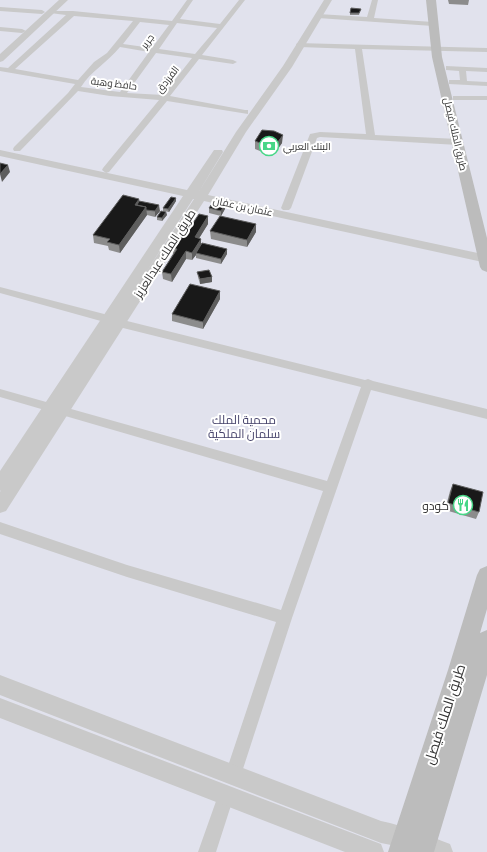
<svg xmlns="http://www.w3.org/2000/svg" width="487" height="852" font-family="Commissioner,Cairo,sans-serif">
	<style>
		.green { fill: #e1e2ed }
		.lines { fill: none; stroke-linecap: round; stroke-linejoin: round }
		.minor { fill: #c9c9c9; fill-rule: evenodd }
		.tertiary { fill: #c9c9c9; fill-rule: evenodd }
		.secondary { fill: #bcbcbc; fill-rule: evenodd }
		.wall { fill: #8c8c8c }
		.shaded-wall { fill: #5e5e5e }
		.building { fill: #191919; stroke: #5e5e5e }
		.labels { text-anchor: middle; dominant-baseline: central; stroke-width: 4; stroke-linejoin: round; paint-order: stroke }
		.far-street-label { font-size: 10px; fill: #323232; stroke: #fff }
		.far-poi-label { font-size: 10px; fill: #323232; stroke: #fff; text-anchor: start }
		.street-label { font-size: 12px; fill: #323232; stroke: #fff }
		.park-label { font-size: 12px; fill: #45426a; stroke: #fff }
		.poi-label { font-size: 12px; fill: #323232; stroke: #fff; text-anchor: end }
		.near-street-label { font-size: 14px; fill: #323232; stroke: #fff }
	</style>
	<rect width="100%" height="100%" fill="#fff"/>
	<path class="green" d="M0,0H487V852H0Z"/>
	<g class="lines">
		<path class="minor" d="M187,0H193L180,19L220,24L239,0H245L202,55L233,60L237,62L233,64L199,59L170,96L245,110H248V114L167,101L109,172L106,173L102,170L103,168L159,100L110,96L78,91L20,151H14L13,149L14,147L68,93L75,84L0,71V67L8,68L66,15L50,13V11H73L172,21ZM74,16L133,21L107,53L94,62L78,80L15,69ZM140,22L169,25L152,48L123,44ZM177,23L217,28L195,54L159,49ZM120,47L149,52L120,92L81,87C91,71 108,62 120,47ZM156,53L192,58L163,95L127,93Z
			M372,0H378L374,18L433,22L436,24L433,26L318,18L315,16L318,14L367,17Z
			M0,7L42,10L45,12L42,14L0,11Z
			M0,27L22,29L26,31L22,33L0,31Z
			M297,43L487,48V52L362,49L375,135L458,139L462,142L458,145L320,137L317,138L291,208L289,210H283L281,208L310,134L320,132L366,134L355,49L300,47L296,45Z
			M446,66L487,68V72L466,71L467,81L487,82V86L449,84V80H460L459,71L446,70Z
			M453,96H487V100H453Z
			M0,287L108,315L112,316L113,319L112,322L108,323L0,293Z
			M119,319L365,380L368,379L373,381L487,409V419L371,390L292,618L241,775L239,781L233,783L227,781L225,775L276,622L127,577L0,534V522L127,565L281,610L323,491L0,397V389L327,481L361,387L115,326L114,323L115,320Z
			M226,788L232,790L234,796L216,852H198L220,790Z"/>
		<path class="tertiary" d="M59,0H68L3,61L0,62V54Z
			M324,0H332L292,67L246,132L208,195L487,255V263L204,201L6,511L0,513V492L1,490L0,491V471L183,196L0,156V150L187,190L214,150H222L223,152L198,193L236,132L283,66ZM193,199H194L145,274Z
			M0,675L381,821C405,826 427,835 450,844L453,852H413L396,846L381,843L0,695Z
			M0,698L373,841L381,844L384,852H345L0,718Z"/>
		<path class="secondary" d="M426,0H436L442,57L487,238V272L482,270L480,267L432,57Z
			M487,566V609L480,633L487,630V675L434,852H388L448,670L477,575L480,569Z"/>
	</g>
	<path class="wall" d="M448,0H469L468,5L449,4Z
		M361,9L359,15H350V13Z
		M255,141L282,143L275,153H265L255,149Z
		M176,198V201L169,212L163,211V208Z
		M139,199V201L160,211L155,217L147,215L120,253L109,250L108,246L94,243L93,235Z
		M225,204V209L221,216L209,213V208Z
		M166,212L167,215L162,221L157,220V217Z
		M208,216V224L199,238L201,239V245L227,254L221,264L196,258V255L192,260L186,259L172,282L163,279L162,272L173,254V248L185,235Z
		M210,231L256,232L247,247L211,239Z
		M197,272L212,282L200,284L198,277Z
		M220,291V299L203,329L172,321V314Z
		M453,484L479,512L476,519L445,510L450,491Z"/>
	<path class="shaded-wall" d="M283,135L282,143L275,153V146Z
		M8,165L10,172L2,182L0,174Z
		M176,198V201L169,212L168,209Z
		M139,199L140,206L135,205Z
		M225,204V209L221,216V211Z
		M159,205L160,211L155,217V211Z
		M146,207L147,215L120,253L119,245Z
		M166,212L167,215L162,221V218Z
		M208,216V224L195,245V237Z
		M256,224V232L247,247V240Z
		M201,239V246L196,253V255L192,260V253Z
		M227,249V254L221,264V259Z
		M186,251V259L172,282L171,274Z
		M212,277V282L200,284V279Z
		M220,291V299L203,329V322Z"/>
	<path class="building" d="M351,8L361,9L359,13H350Z
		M262,130L274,131L283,135L275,146L265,145L255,141Z
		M0,163L8,165L0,174Z
		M123,195L139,199L135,205L146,207L119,245L107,242L110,239L93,235Z
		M171,197L176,198L168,209L163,208Z
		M139,201L159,205L155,211L146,210V207L137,205Z
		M214,201L225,204L221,211L209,208Z
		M161,211L166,212L162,218L157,217Z
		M199,214L208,216L195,237L201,239L192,253L186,251L171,274L162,272L177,249L173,248L182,234L185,235Z
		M220,216L256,224L247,240L210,231Z
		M202,243L227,249L221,259L196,253Z
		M209,270L212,277L200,279L197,272Z
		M190,284L220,291L203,322L172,314Z
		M453,484L483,492L479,512L448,503Z"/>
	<defs>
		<g id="bank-ring" transform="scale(1)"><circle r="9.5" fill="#fff" stroke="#47d687" stroke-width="1.5"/><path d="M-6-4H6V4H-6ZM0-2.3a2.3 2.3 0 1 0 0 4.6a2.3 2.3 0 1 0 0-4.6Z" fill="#47d687"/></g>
		<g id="restaurant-ring" transform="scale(1)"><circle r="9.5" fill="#fff" stroke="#47d687" stroke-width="1.5"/><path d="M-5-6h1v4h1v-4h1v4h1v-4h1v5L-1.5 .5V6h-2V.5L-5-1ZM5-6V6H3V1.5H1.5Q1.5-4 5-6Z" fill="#47d687"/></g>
	</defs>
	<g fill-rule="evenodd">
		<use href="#bank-ring" x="269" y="146"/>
		<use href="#restaurant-ring" x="463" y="505"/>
	</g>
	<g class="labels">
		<g class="far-street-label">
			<text transform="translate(147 41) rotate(-53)">جرير</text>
			<text transform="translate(167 79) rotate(-52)">الفرزدق</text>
			<text transform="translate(114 83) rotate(7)">حافظ وهبة</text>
			<text transform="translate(456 134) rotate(77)">طريق الملك فيصل</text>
			<text transform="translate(243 206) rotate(12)">عثمان بن عفان</text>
		</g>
		<g class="far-poi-label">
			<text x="283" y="146">البنك العربي</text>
		</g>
		<g class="street-label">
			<text transform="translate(164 253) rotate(-57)">طريق الملك عبدالعزيز</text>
		</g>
		<g class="park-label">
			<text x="244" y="419">محمية الملك<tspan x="244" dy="14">سلمان الملكية</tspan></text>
		</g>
		<g class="poi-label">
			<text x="449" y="505">كودو</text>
		</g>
		<g class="near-street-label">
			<text transform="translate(444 714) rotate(-72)">طريق الملك فيصل</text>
		</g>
	</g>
</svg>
